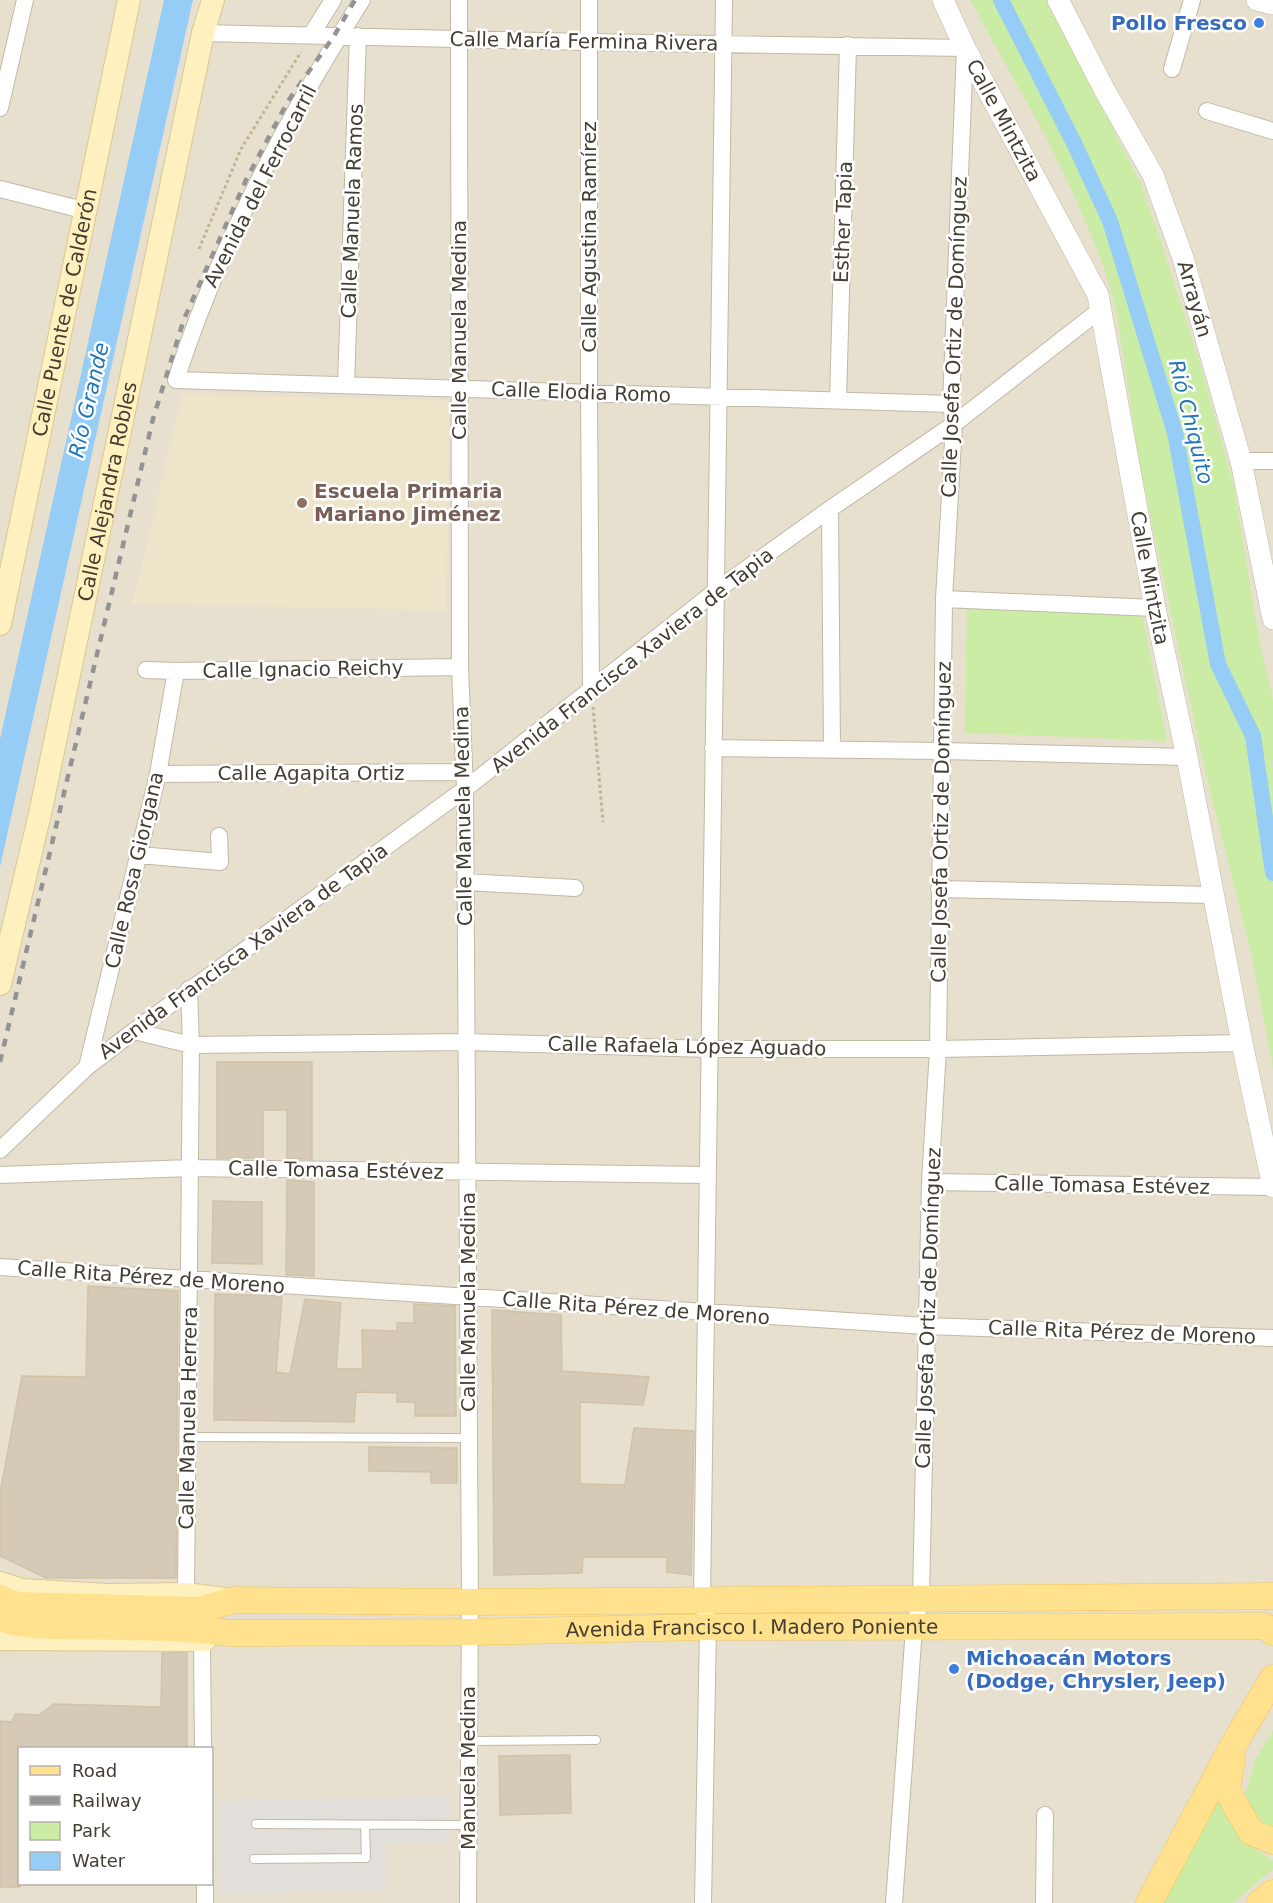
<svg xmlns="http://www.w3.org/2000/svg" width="1273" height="1903" font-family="'DejaVu Sans',sans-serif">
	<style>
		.residential { fill: #e7e0cf; fill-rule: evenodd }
		.education { fill: #eee4c9 }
		.green { fill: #caeca5 }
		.parking { fill: #e2dfdb }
		.water { fill: #96cdf7 }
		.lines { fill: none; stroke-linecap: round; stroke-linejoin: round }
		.canal { stroke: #96cdf7; stroke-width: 16 }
		.building { fill: #d4cab6; stroke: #d1c2a8; stroke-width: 1.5 }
		.service-casing { stroke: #c1b9a6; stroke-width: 10 }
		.minor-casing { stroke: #c1b9a6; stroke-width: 18 }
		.tertiary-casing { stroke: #c1b9a6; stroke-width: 22 }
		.secondary-casing { stroke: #dac88d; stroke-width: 24 }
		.primary-casing { stroke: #efc453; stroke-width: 27 }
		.path { stroke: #c2b293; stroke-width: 3; stroke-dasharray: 3 3; stroke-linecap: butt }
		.service { stroke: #fff; stroke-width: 8 }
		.minor { stroke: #fff; stroke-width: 16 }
		.tertiary { stroke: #fff; stroke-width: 21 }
		.secondary { stroke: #fff1bf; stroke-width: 22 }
		.primary { stroke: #ffe18e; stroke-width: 26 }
		.rail { stroke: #939393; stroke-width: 4.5; stroke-dasharray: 8 8; stroke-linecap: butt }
		.shop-dot { fill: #3f7fe0; stroke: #fff; stroke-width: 2 }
		.education-dot { fill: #8d6e63; stroke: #fff; stroke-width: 2 }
		.labels { text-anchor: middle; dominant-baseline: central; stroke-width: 5; stroke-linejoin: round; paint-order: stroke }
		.shop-label { font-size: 20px; font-weight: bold; fill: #366cbe; stroke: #fff; text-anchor: end }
		.street-label { font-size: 20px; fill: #443d32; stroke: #fff }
		.education-label { font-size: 20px; font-weight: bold; fill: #785e54; stroke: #fff; text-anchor: start }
		.water-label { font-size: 21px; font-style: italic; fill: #2176ba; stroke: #fff }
	</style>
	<rect width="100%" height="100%" fill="#f3eee1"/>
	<path class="residential" d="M0,0H1273V1903H0ZM20,1748H212V1884H20Z"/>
	<path class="education" d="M183,394L449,401L446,610L132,604Z"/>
	<path class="green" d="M970,0H1047L1140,182L1160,238L1201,367L1234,486L1260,645L1273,699V1069L1252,957L1207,779L1174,628L1140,466L1116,310L1104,267L1076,199L1047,139Z
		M967,607L1142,613L1167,741L965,733Z
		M1273,1730V1832L1255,1814L1245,1793L1256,1759Z
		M1218,1801C1235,1831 1243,1843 1273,1860V1869L1233,1903H1164Z"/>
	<path class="parking" d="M449,1796L450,1843L386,1844L387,1890L221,1894L219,1801Z"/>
	<path class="water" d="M164,0H193L0,867V739Z"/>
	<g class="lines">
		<path class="canal" d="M1001,0L1075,145L1110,221L1175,433L1218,664L1253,736L1273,873"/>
	</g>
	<path class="building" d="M217,1062H312V1159H287V1110H263V1158H217Z
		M287,1180L314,1182V1276L286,1275Z
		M213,1201L262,1202V1264L212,1263Z
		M88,1286L178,1291L176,1578H46L0,1556V1493L22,1376L86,1377Z
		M215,1294L282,1296L276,1372L290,1374L305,1299L341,1303L336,1369H363L362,1330L397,1331V1323H414V1304L455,1306L456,1416H415V1402H397V1393L356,1392L354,1422L214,1420Z
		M492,1310L561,1315L562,1371L649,1377L643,1405L580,1402V1484L625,1485L634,1428L694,1431L691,1575L667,1572V1557H583L582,1573L494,1575Z
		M369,1447L457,1448V1483H431V1472L369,1471Z
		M162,1653H187V1749H20V1887H0V1721L12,1722L15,1714L39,1715L54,1704L161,1707Z
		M570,1755L571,1813L500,1815L499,1756Z"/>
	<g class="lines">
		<g class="service-casing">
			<path id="service" d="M188,1437L468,1438
				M469,1741L596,1740
				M256,1824L468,1825
				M254,1859L366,1858L365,1825"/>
		</g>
		<g class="minor-casing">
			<path id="minor" d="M362,0C286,119 219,246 176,380L951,404
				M459,0L460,667L465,789L470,1602L468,1903
				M589,0V393L591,690
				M203,33L588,42L965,48L951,404L954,424L944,599L938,1049L930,1182L921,1597L914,1628L894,1903
				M311,35L333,0
				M1172,69L1192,0
				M0,108L25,0
				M1207,111L1273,131
				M0,189L87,211
				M346,385L358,36
				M838,400L848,45
				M1241,461H1273
				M830,509L832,750
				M944,599L1155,608
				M146,670L176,671L460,667
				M713,748L943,751L1187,757
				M158,774L464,772
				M139,855L220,862L219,836
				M465,882L575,888
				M939,889L1214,895
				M134,1031L191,1045L466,1042L709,1049H938L1242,1043
				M87,1067L158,774L176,671
				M0,1150L87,1067L134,1031L465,789L717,590L830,509L954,424L1100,310
				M0,1175L190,1168L707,1175
				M930,1182L1273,1187
				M0,1267L926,1326L1273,1338
				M186,1594L191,1045L189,989
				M202,1641L203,1748
				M205,1884V1903
				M703,1903L708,1627L702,1600L724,0
				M1044,1903L1045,1815"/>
		</g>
		<g class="tertiary-casing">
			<g id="tertiary">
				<path id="s1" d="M943,0L965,48L1098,295L1155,608L1187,757L1242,1043L1273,1187"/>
				<path id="s2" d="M1058,0L1104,89L1153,175L1183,258L1241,461L1273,619"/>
				<path d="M1257,0L1273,4"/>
			</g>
		</g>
		<g class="secondary-casing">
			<g id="secondary">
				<path id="s3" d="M0,624L129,0"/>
				<path id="s4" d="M0,984L41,809L203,33L213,0"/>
				<path d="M0,1583L22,1590L107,1595L186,1594L232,1600"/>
				<path d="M0,1639L205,1640"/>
			</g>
		</g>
		<g class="primary-casing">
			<g id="primary">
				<path d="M0,1598L17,1605L199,1610L233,1600L470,1602L1273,1596"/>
				<path id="s5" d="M0,1618C23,1627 54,1626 79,1626C128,1628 179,1626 228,1633L468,1632L708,1627L1264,1626L1273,1632"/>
				<path d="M1232,1759L1227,1791L1251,1832L1273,1841"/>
				<path d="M1149,1903L1234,1744L1273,1678"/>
				<path d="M1260,1903L1273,1893"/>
			</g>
		</g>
		<path class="path" d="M199,249L241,149L301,52
			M593,707L603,822"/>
		<use href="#service" class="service"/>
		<use href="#minor" class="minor"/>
		<use href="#tertiary" class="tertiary"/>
		<use href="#secondary" class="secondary"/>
		<use href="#primary" class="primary"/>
		<path class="rail" d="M0,1062L153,419L184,319L246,180L288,101L334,36L355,0"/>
	</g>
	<g class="shop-dot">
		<circle cx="1259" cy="23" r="6"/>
		<circle cx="954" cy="1669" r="6"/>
	</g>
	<circle class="education-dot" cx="302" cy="503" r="6"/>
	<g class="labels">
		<g class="shop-label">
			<text x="1247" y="23">Pollo Fresco</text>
			<text x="966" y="1658" text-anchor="start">Michoacán Motors<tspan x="966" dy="23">(Dodge, Chrysler, Jeep)</tspan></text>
		</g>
		<g class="street-label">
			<text transform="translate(584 41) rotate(1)">Calle María Fermina Rivera</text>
			<text stroke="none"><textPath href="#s1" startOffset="135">Calle Mintzita</textPath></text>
			<text transform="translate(260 186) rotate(-63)">Avenida del Ferrocarril</text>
			<text transform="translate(352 211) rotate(-88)">Calle Manuela Ramos</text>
			<text transform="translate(843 222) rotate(-88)">Esther Tapia</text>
			<text transform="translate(589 237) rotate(-90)">Calle Agustina Ramírez</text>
			<text stroke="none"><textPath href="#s2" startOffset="330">Arrayán</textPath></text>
			<text stroke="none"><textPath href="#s3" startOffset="318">Calle Puente de Calderón</textPath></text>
			<text transform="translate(459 330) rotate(-90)">Calle Manuela Medina</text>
			<text transform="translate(954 337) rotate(-88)">Calle Josefa Ortiz de Domínguez</text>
			<text transform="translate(581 392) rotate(2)">Calle Elodia Romo</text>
			<text stroke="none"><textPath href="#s4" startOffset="504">Calle Alejandra Robles</textPath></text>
			<text stroke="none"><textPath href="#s1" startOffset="621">Calle Mintzita</textPath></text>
			<text transform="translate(632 660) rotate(-38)">Avenida Francisca Xaviera de Tapia</text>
			<text transform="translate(303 669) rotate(-1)">Calle Ignacio Reichy</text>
			<text x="311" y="773">Calle Agapita Ortiz</text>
			<text transform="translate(463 816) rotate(-91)">Calle Manuela Medina</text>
			<text transform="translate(941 822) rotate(-89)">Calle Josefa Ortiz de Domínguez</text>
			<text transform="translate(134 870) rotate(-77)">Calle Rosa Giorgana</text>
			<text transform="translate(243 951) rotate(-36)">Avenida Francisca Xaviera de Tapia</text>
			<text transform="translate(687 1046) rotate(1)">Calle Rafaela López Aguado</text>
			<text transform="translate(336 1170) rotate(1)">Calle Tomasa Estévez</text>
			<text transform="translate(1102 1185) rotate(1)">Calle Tomasa Estévez</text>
			<text transform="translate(151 1277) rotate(4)">Calle Rita Pérez de Moreno</text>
			<text transform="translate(468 1302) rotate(-90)">Calle Manuela Medina</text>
			<text transform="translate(636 1308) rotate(4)">Calle Rita Pérez de Moreno</text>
			<text transform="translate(928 1308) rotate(-88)">Calle Josefa Ortiz de Domínguez</text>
			<text transform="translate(1122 1332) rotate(2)">Calle Rita Pérez de Moreno</text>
			<text transform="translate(188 1418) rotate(-89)">Calle Manuela Herrera</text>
			<text stroke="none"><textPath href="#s5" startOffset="753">Avenida Francisco I. Madero Poniente</textPath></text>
			<text transform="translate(468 1768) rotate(-90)">Manuela Medina</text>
		</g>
		<g class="education-label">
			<text x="314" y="491">Escuela Primaria<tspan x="314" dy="23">Mariano Jiménez</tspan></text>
		</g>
		<g class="water-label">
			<text transform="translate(89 400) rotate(-77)">Río Grande</text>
			<text transform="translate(1191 422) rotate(76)">Rió Chiquito</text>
		</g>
	</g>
	<rect x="18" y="1747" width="195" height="138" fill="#ffffff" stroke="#b4b1ad" stroke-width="1.5"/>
	<rect x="30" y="1766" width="30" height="9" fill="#ffe18e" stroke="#b4b1ad" stroke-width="1.5"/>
	<text x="72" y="1777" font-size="18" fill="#443d32">Road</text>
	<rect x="30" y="1796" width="30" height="9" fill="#939393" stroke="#b4b1ad" stroke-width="1.5"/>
	<text x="72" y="1807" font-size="18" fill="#443d32">Railway</text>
	<rect x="30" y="1822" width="30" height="18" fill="#caeca5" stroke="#b4b1ad" stroke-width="1.5"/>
	<text x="72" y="1837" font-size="18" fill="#443d32">Park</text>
	<rect x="30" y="1852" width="30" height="18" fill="#96cdf7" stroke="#b4b1ad" stroke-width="1.5"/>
	<text x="72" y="1867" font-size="18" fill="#443d32">Water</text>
</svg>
